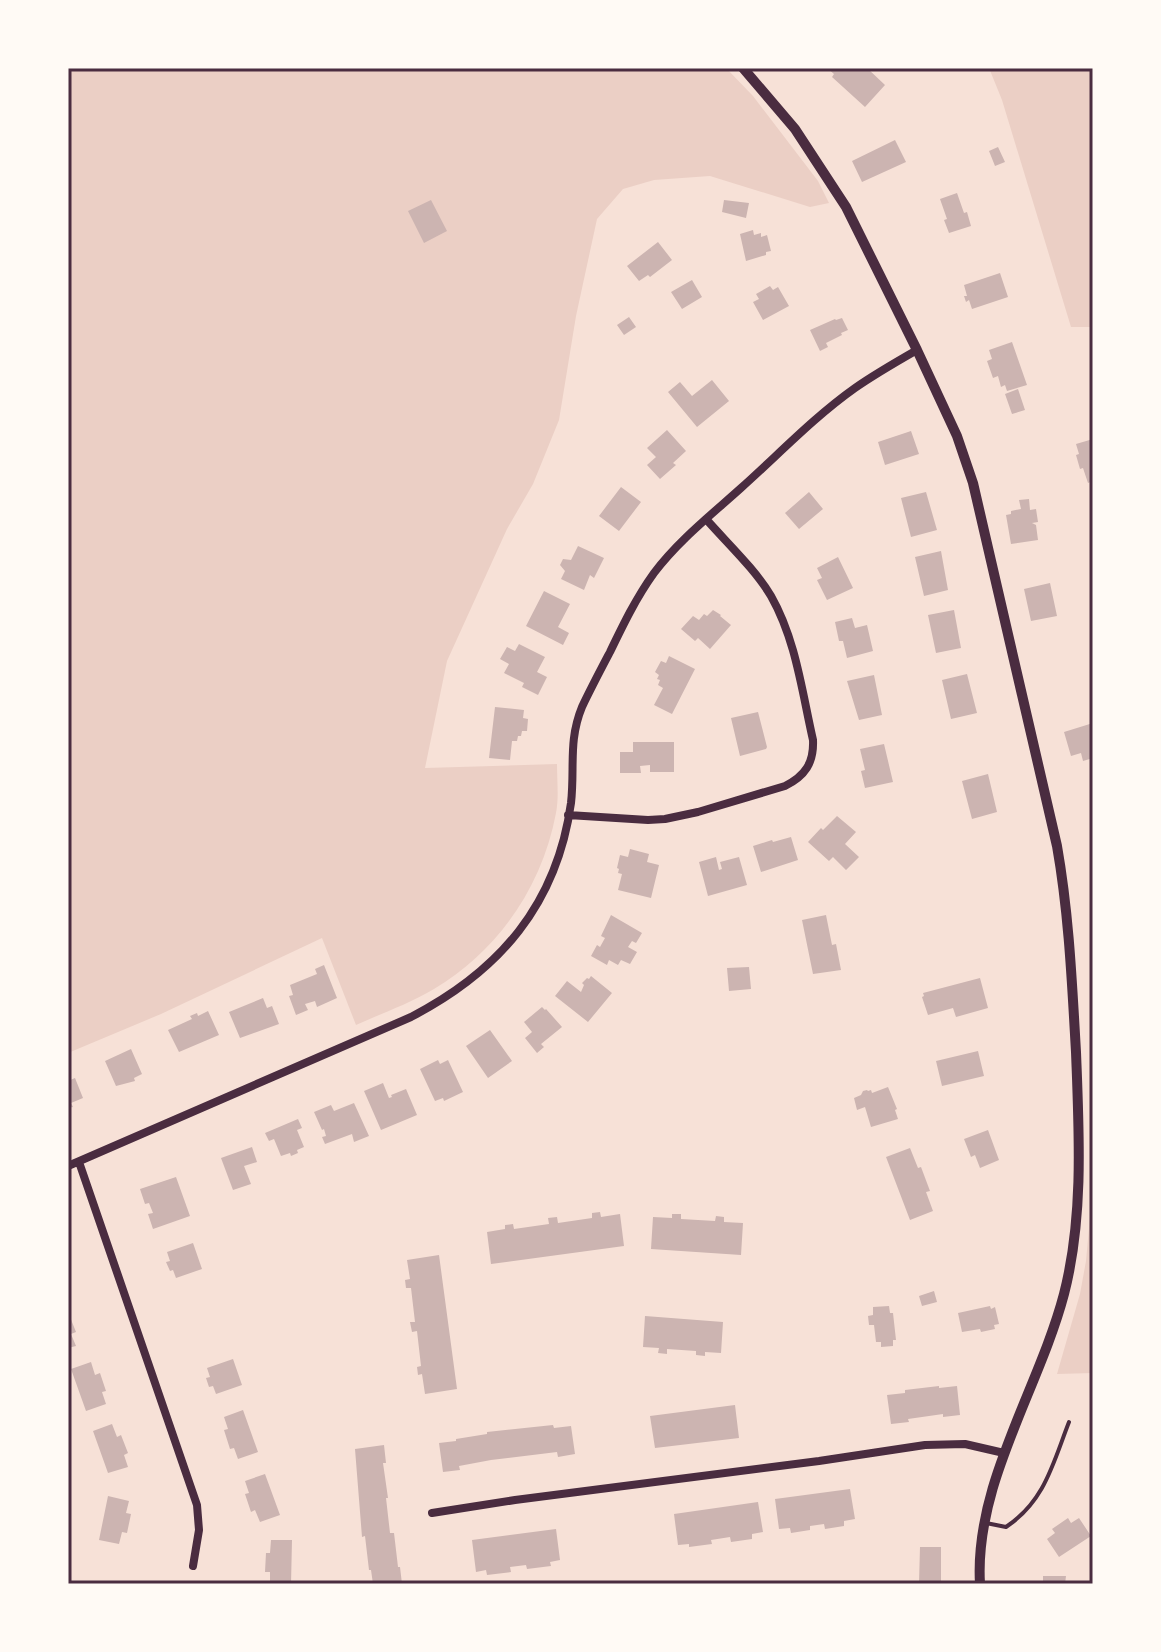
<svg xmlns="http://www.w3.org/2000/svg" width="1161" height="1652" font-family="Georgia,serif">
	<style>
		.green { fill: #ebcfc5 }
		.building { fill: #ccb4b1 }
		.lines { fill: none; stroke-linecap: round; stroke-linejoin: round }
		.service { stroke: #4a2c40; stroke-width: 4 }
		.minor { stroke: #4a2c40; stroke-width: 8 }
		.tertiary { stroke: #4a2c40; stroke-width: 10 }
		.neatline { fill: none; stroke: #4a2c40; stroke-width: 3 }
	</style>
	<rect width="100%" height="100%" fill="#f7e1d7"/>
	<path class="green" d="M68,68H726L753,96L818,181L829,203L810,207L710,176L654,180L623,189L597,219L576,316L559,420L533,484L507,529L447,661L425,768L557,764C557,781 559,798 556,813C542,887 498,951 434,989C409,1004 382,1013 356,1025L322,938L161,1014L68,1053Z
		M989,68H1093V327H1071L1002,100Z
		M1093,1184V1373L1057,1374L1080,1294L1086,1261Z"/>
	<path class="building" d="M827,68H867L885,85L865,107L832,77L834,74Z
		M895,140L906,162L862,182L852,161Z
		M998,147L1005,162L995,166L989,151Z
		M957,193L964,213L967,212L971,226L949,233L944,220L947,219L940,199Z
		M431,200L447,231L424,243L408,211Z
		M724,200L749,203L746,218L722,212Z
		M753,230L754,235L761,233V237L767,235L771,251L766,252V255L746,261L740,234Z
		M658,242L672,260L650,277L648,275L639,281L627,266Z
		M1000,273L1008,297L972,309L969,300L966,302L964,296H967L964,285Z
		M692,280L702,297L682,309L671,292Z
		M770,286L773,290L778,287L789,306L763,320L753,302L759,299L756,294Z
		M629,317L636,327L624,335L617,325Z
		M842,318L848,330L841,333L842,335L826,343L828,347L820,351L810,330L835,319L836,320Z
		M1012,342L1027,385L1007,391L1005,385L1001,387L998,376L993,378L987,361L992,359L989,350Z
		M712,380L729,401L697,427L668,392L680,382L692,396Z
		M1018,389L1025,410L1012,414L1005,394Z
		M667,430L686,451L673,463L676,465L660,479L647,465L656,457L647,448Z
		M911,431L919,454L885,465L878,442Z
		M1093,439V481L1088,483L1083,468L1080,469L1076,455L1079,454L1076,444Z
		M621,487L641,502L619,531L599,516Z
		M809,492L823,509L799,529L785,513Z
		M926,492L937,530L911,537L901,498Z
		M1029,499L1030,510L1036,509L1038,522L1032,523L1036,525L1038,540L1011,544L1006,515L1011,514V511L1021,509L1019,500Z
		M578,546L604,558L594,578L590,575L584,590L561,579L565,571L560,565L563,559L571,560Z
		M941,551L948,590L924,596L915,557Z
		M838,557L853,588L827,600L817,580L822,578L817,568Z
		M1050,583L1057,616L1031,621L1024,589Z
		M544,591L570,604L558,627L569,633L563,645L526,626Z
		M713,610L721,615L720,616L731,625L710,649L698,638L695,641L681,629L693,616L699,620L704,614L707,616Z
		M954,610L961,648L936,653L928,615Z
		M852,618L855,628L867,625L873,651L847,658L843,641H839L835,622Z
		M519,644L545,657L537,672L547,677L538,695L522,687L524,683L504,673L509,664L500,659L507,647L515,651Z
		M669,656L695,669L672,714L654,705L663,688L658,685L660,680L657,679L659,675L655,672L661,661L666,663Z
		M967,674L977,713L951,719L942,680Z
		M874,675L882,715L859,720L847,681Z
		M495,707L524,710L523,718L528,719L527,731H522L521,736H518L517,741H512L510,760L489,758Z
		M758,712L767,747L766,749L740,756L731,718Z
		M1093,723V758L1083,761L1081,753L1071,756L1064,732Z
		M633,742H674V772H650V765L640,766L641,773H620V752H633Z
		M884,744L893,782L865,788L861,771L865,770L860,749Z
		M988,774L997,812L972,819L962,781Z
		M837,816L856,832L845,844L859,857L846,870L833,857L829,861L808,842L821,828L823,830Z
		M791,837L798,860L761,872L753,846L772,840L773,842Z
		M630,849L649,854L647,862L659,865L651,898L618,890L622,874L618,873L619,869L617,868L620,855L628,857Z
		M716,857L719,870L722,869L720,862L739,857L747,885L708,896L699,862Z
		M611,915L642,933L636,943L632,941L628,947L637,952L630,964L621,960L618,965L609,960L607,965L591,956L597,945L600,947L605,938L601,936Z
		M826,915L832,945L836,944L841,970L813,974L802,920Z
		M324,965L337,998L317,1007L315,1001L305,1004L308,1010L296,1015L289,996L293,995L290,985L317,974L315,969Z
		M749,967L751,989L729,991L727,968Z
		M591,976L612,993L588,1022L555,996L567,981L581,992L584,985L582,983L587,978L589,979Z
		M980,978L988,1008L956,1017L953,1008L928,1015L922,997L924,996L923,993Z
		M263,998L267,1008L272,1006L279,1024L240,1038L229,1012Z
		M542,1007L545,1010L546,1009L562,1027L541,1044L544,1047L537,1053L525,1038L532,1032L524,1022Z
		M208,1011L219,1035L179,1052L168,1030L192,1019L190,1016L197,1013L198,1016Z
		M490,1030L512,1061L488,1078L466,1046Z
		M131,1049L142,1074L134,1078L135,1081L116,1086L105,1061Z
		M978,1051L984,1076L942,1086L936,1061Z
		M438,1060L440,1064L448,1060L463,1092L444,1101L443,1098L435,1101L420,1069Z
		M75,1078L83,1098L71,1103L73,1107L68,1108V1081Z
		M383,1083L389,1098L392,1097L391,1095L406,1089L417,1115L381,1130L364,1091Z
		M888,1087L897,1109L895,1110L898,1119L871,1127L865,1107L857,1110L854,1098L861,1095L863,1091L867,1090L868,1091L871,1090L872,1093Z
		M354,1103L369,1136L354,1142L352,1134L325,1144L322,1137L326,1136L324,1129L322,1130L314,1112L331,1105L334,1111Z
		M298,1119L302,1128L297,1130L304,1147L297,1150L298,1153L291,1156L290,1153L281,1156L274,1139L269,1141L265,1133Z
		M988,1130L999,1160L980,1168L975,1155L971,1157L964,1139Z
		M252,1147L257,1162L244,1166L251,1184L233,1190L221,1158Z
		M910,1148L918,1168L921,1167L930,1191L926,1192L933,1211L910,1220L886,1157Z
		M176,1177L190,1216L153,1229L148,1214L153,1213L149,1203L145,1204L140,1189Z
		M600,1212L601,1217L620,1214L624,1246L491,1264L487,1232L505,1229V1225L513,1224L514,1229L549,1224L548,1218L557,1217L558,1223L592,1218V1213Z
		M672,1214H681V1219L715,1221L716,1216L724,1217V1222L743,1223L741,1255L651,1249L653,1217L672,1218Z
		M193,1243L202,1269L176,1278L173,1270L170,1271L166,1262L170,1261L167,1252Z
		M439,1255L457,1389L425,1394L422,1374L418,1375L417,1367L421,1366L417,1331L412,1332L410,1322H415L411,1288H406L405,1280L410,1279L407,1260Z
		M934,1291L937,1302L922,1306L919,1296Z
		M889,1306L890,1313H893L896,1340H893V1346L881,1347V1342H876L874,1325H869L868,1316L873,1315V1307Z
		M990,1306L991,1309L995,1307L999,1324L994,1325L995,1329L981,1332L980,1329L962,1332L958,1313Z
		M68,1312L76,1332L71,1334L76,1346L68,1348Z
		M645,1316L723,1322L721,1353L705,1352V1356L696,1355V1351L667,1349V1354L658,1353L659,1348L643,1347Z
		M233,1359L242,1385L216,1394L213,1386L209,1387L206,1378L210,1377L207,1368Z
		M91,1362L95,1375L100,1373L106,1391L102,1392L106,1404L86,1411L71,1369Z
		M939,1386V1388L957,1386L960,1415L943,1417V1414L908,1419L909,1422L891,1424L887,1395L905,1393V1390Z
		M735,1405L739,1438L655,1448L650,1416Z
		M243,1410L258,1452L238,1459L234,1448L230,1449L224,1430L228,1429L224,1417Z
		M112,1424L117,1437L121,1435L128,1453L124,1455L128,1467L108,1473L93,1431Z
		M553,1425L554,1428L571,1426L575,1454L558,1457L557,1452L491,1460L459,1466L460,1470L443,1472L439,1443L456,1441V1439L487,1434V1432Z
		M384,1445L386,1463H383L388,1498H386L390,1533H394L398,1567H400L402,1584H373L371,1570H369L365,1536L362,1537L355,1449Z
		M265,1474L280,1515L260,1522L255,1510L251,1512L245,1494L249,1493L245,1481Z
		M850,1489L855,1519L844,1521V1526L825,1529L824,1524L810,1526V1530L791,1533L790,1528L779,1529L775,1499Z
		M108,1496L129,1501L126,1513L131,1514L127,1533L122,1532L119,1544L99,1540Z
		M758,1502L763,1532L752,1534V1539L731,1542L730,1537L711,1540L712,1544L689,1547V1544L678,1545L674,1514Z
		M1068,1518L1071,1523L1079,1518L1091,1536L1059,1557L1047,1539L1055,1533L1052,1529Z
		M556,1529L560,1560L550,1562L551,1566L527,1569L526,1565L510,1567L511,1572L487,1575L486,1570L476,1572L472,1540Z
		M271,1540H292L291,1584H270V1572H265L266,1553H270Z
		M920,1547H941V1584H919Z
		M1043,1576H1066L1065,1584H1043Z"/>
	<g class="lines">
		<path class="service" d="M986,1523L1006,1527C1045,1501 1053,1463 1069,1422"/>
		<path class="minor" d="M568,815L648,820L665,819L698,812L785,786C805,776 814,763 813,740C802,692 796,640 771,596C755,569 727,543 706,519
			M79,1162L197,1505L199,1530L193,1566
			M68,1166L411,1017C500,971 557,904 571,803C575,768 568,741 582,707C591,688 600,671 610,652C623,625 636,598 654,573C678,541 711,515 741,488C778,455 814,417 855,388C875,374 896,362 917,350
			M432,1513L515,1500L819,1461L925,1445L965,1444L1004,1453"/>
		<path class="tertiary" d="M743,68L795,129L846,207L917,350L957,436L973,483L1057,846C1069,914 1072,983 1076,1052C1079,1131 1084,1217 1064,1294C1039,1389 974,1484 980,1584"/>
	</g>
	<rect width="1161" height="1652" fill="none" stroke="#fffaf5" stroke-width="140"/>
	<rect x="70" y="70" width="1021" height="1512" class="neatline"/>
</svg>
